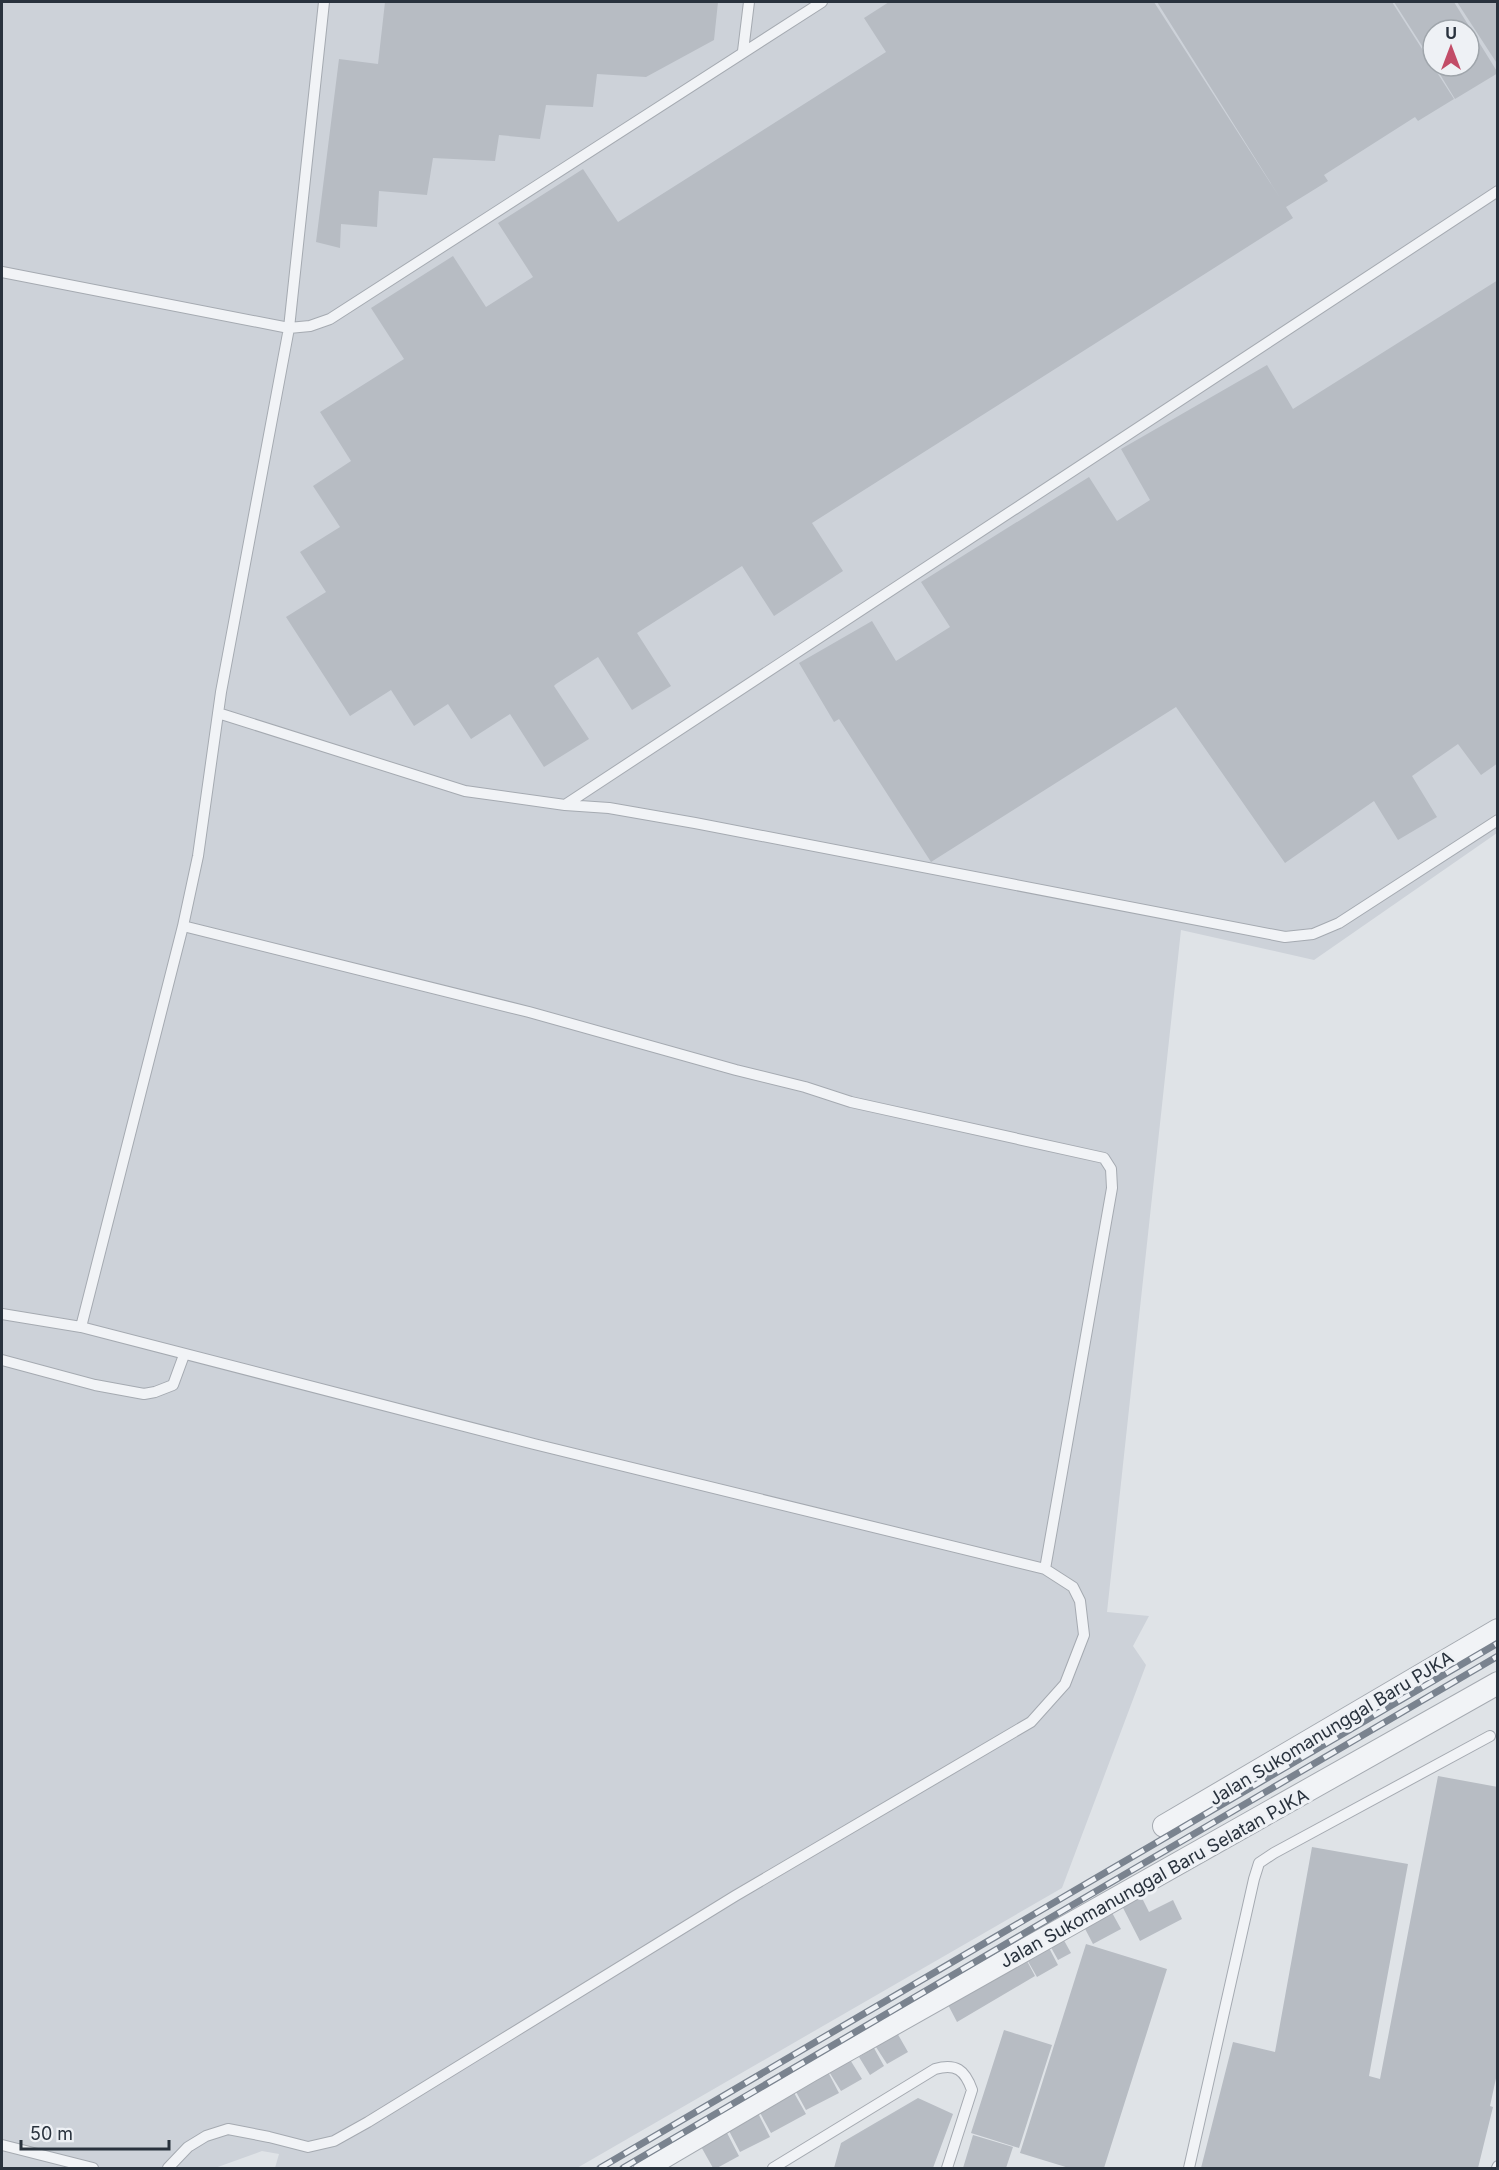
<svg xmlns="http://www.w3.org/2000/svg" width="1499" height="2170" font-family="Inter,sans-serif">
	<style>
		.built { fill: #cdd2d9; fill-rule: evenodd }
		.building { fill: #b7bcc3 }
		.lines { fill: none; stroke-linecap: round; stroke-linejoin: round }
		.service-casing { stroke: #a5aab1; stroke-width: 12 }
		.minor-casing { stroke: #a5aab1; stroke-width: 24 }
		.service { stroke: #f1f3f6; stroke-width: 10 }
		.minor { stroke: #f1f3f6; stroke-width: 22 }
		.rail-casing { stroke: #7a838f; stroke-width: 7 }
		.rail { stroke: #eef1f5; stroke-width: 4.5; stroke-dasharray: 14; stroke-linecap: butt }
		.labels { text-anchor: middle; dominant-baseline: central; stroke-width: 6; stroke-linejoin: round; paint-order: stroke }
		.street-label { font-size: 18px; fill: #29323d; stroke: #eef1f5 }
	</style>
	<rect width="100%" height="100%" fill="#dfe3e7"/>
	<path class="built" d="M2,2H1497V833L1314,960L1181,930L1107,1612L1149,1616L1133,1646L1146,1665L1062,1888L577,2168H275L279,2154L262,2151L215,2168H2ZM1433,30H1469V66H1433Z"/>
	<path class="building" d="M385,2H718L714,40L646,77L597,74L593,107L546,105L540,139L499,135L495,161L433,158L427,195L379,191L377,227L341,224L340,248L316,242L339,59L378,64Z
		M889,2H1154L1282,201L1157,2H1392L1454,99L1418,121L1415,117L1324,175L1328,181L1286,207L1293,218L812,523L843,571L774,616L742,566L637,633L671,686L632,710L598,657L556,684L554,686L589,739L544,767L510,714L471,739L448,704L414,726L391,690L350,716L286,617L326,592L300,552L340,527L313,486L351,461L320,412L404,359L371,308L453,256L486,307L533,277L498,223L583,169L618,222L886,52L864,18Z
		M1394,2H1454L1498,73L1455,99L1435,66H1469V30H1433V63Z
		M1457,2H1498V65Z
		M1498,280V763L1481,775L1458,744L1412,776L1437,817L1398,840L1374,801L1285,863L1176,707L931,862L839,719L834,722L799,663L872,621L896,661L950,627L921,582L1089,477L1117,521L1150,500L1121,449L1267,365L1293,409Z
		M1438,1776L1498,1787V2069L1490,2106L1493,2107L1478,2168H1201L1233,2042L1275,2052L1312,1847L1408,1864L1369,2076L1380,2079Z
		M1139,1892L1149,1912L1173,1900L1182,1919L1140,1941L1120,1902Z
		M1110,1909L1121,1929L1093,1944L1082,1923Z
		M1061,1935L1071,1953L1058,1960L1048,1942Z
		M1047,1944L1058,1965L1037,1977L1025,1956Z
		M1086,1944L1167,1969L1104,2168H1069L1020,2153Z
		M1026,1959L1035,1976L957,2022L946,2001Z
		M1004,2030L1052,2045L1019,2148L971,2133Z
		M896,2031L908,2052L887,2064L874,2044Z
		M874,2048L884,2066L870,2075L859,2057Z
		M849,2058L862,2079L841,2091L828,2070Z
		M828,2072L839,2093L806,2110L795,2090Z
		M793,2091L806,2114L771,2133L758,2109Z
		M918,2098L953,2114L933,2168H834L841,2143Z
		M757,2111L770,2137L740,2152L727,2127Z
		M725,2129L739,2156L717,2168H713L699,2143Z
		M973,2135L1013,2147L1006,2168H963Z"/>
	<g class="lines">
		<g class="service-casing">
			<path id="service" d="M743,51L749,2
				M2,272L289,328L310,326L330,319L822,2
				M218,713L465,791L565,805L609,808L695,823L1285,937L1313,934L1339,923L1498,820
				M565,805L1498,191
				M183,926L529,1012L736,1070L805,1087L851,1102L1104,1158L1111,1169L1112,1188L1045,1569
				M2,1314L81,1327L183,926L198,856L221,692L289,328L324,2
				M81,1327L534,1444L1045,1569L1073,1587L1080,1601L1084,1635L1065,1684L1031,1722L735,1896L368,2122L334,2141L308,2147L269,2137L228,2129L206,2136L188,2147L168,2168
				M2,1360L95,1385L144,1394L155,1392L173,1385L184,1355
				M2,2145L93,2168
				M773,2168L935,2069C956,2063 965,2070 972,2090L947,2168
				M1189,2168L1254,1879L1259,1863L1274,1853L1490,1736
				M1497,2168L1498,2166"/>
		</g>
		<g class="minor-casing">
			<path id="minor" d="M1164,1826L1498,1630
				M645,2168L810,2071L1498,1683"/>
		</g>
		<use href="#service" class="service"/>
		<use href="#minor" class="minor"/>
		<g class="rail-casing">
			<path id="rail" d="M600,2168L1498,1643
				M623,2168L1498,1656"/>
		</g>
		<use href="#rail" class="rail"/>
	</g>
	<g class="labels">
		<g class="street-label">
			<text transform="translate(1331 1728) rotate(-31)">Jalan Sukomanunggal Baru PJKA</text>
			<text transform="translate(1154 1878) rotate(-29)">Jalan Sukomanunggal Baru Selatan PJKA</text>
		</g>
	</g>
	<rect width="1499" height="2170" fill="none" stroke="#29323d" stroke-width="6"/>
	<g transform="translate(1451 48)"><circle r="28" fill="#eef1f5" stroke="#9fa5ab" stroke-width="1.5"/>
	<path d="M0-4.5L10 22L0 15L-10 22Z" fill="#c24d68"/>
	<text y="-9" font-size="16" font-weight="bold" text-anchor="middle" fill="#29323d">U</text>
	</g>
	<path d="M21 2140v9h148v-9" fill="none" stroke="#29323d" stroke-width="3"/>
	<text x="30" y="2140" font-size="18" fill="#29323d" stroke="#eef1f5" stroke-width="4.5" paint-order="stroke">50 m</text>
</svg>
